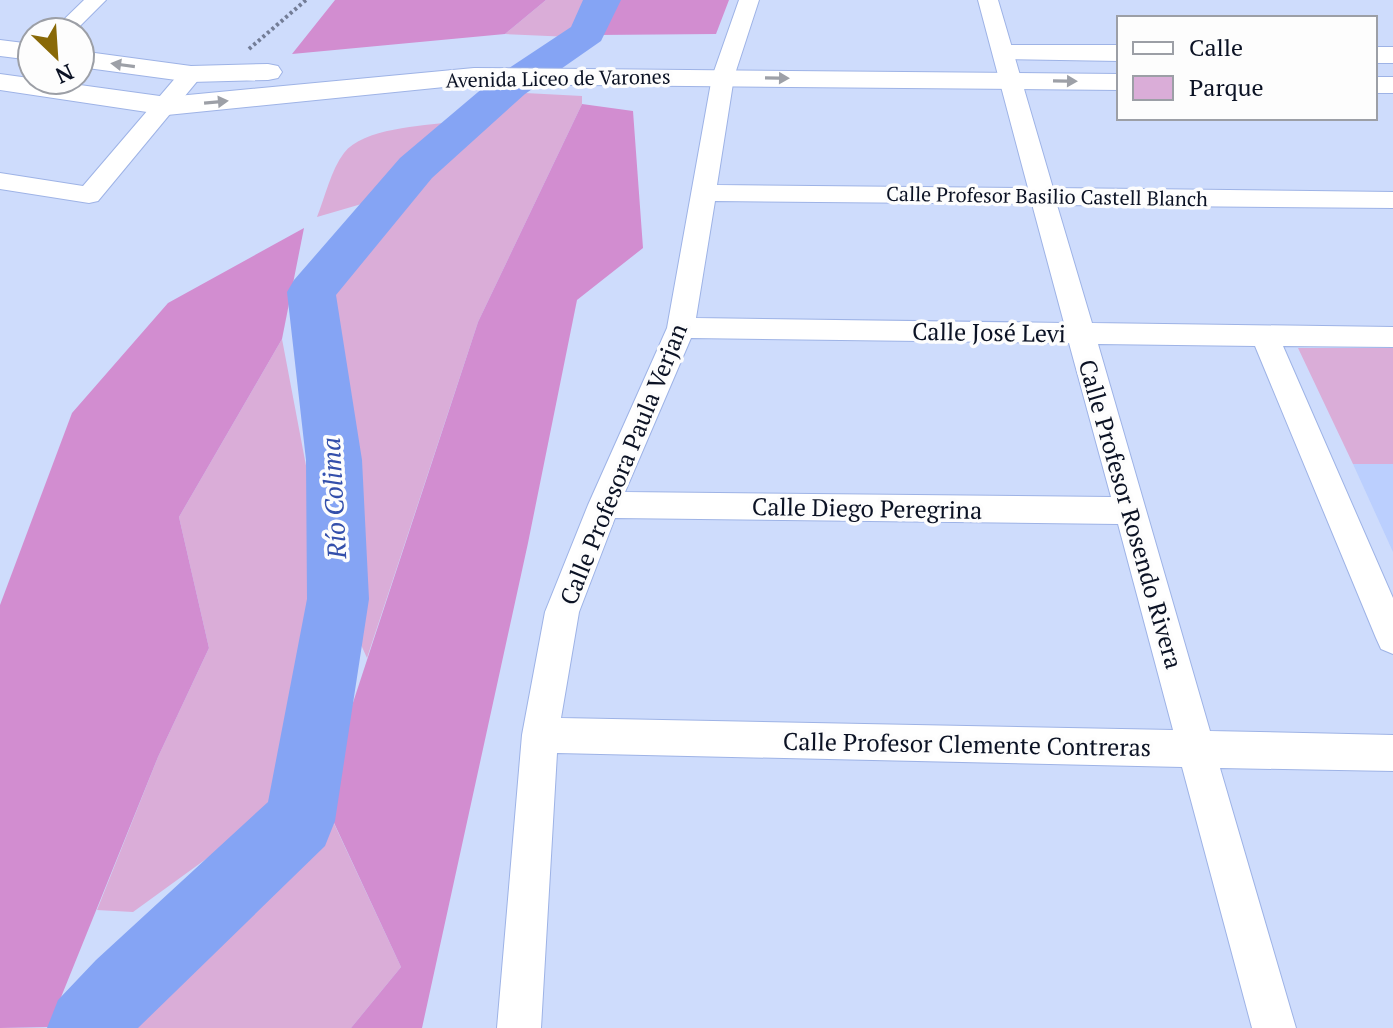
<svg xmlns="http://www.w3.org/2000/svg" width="1393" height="1028" font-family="'PT Serif',serif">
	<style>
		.built { fill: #bbcffe }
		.green { fill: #daadd8 }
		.forest { fill: #d28dd0 }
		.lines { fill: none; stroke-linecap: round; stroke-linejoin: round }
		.river { fill: #85a4f4; fill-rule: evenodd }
		.minor-casing { stroke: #9eb3e6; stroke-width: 2 }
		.tertiary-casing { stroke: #9eb3e6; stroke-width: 2 }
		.path { stroke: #737d97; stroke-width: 4; stroke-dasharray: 3 3; stroke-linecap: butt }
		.minor { fill: #fff; fill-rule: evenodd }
		.tertiary { fill: #fff; fill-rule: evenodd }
		.oneway { fill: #9da0a7 }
		.labels { text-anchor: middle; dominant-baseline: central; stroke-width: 7; stroke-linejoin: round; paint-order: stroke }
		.far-street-label { font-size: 20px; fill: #0b1224; stroke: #fdfdfd }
		.street-label { font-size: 24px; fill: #0b1224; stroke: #fdfdfd }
		.water-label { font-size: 26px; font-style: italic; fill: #334fab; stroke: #fdfdfd }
	</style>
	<rect width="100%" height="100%" fill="#cedcfc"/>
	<path class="built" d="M1353,464H1393V552Z"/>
	<path class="green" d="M546,0H594L571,37L505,34Z
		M525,93L582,96V104L478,322L367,658L353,627L366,550L327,298L420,182Z
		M451,122L382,198L317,217C325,197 331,170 344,153C363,128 422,126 451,122Z
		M282,339L311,492L320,597L282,804L133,912L97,910L158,757L209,648L179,517Z
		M1298,348H1393V464H1353Z
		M330,815L401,967L351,1028H127Z"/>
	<path class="forest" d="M335,0H546L505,34L292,54Z
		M612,0H729L716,34L597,35L606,6Z
		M582,104L633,111L643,248L577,300L528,543L422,1028H351L401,967L322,797L478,322Z
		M304,228L282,339L179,517L209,648L158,757L49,1027L0,1028V605L72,413L168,303Z"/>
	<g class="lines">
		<path class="river" d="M583,0H621L601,41L525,94L432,178L336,295L362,460L369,599L335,821L325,846L138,1028H47L58,1000L96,960L268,802L307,599L306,460L287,292L294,280L400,158L497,76L571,27Z"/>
		<g class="minor-casing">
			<path id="minor" d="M84,0H106L74,32H51Z
				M739,0H759L734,77L717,185L1028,188L978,0H998L1053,188L1393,192V208L1057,205L1092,323L1393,327V347L1283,346L1393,598V654L1381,649L1376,638L1255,346L1098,344L1210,731L1393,735V771L1220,768L1296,1028H1252L1182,767L557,753L541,1028H497L522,735L545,612L588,505L667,328L712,77ZM715,201L1032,204L1064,323L696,318ZM691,338L1069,343L1111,497L625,492ZM615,518L1118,524L1173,730L561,718L579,612Z
				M191,67L202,74L199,79L98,201L89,203L0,189V173L83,186L183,69Z"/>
		</g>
		<g class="tertiary-casing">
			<path id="tertiary" d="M0,40L32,44V60L0,56Z
				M1007,45H1119V61L997,59L993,53L997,47Z
				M1375,47H1393V63H1375Z
				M80,51L191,66L268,64L278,66L282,72L278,78L268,80L191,82L80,67Z
				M474,68L1119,74V90L474,84L167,115L0,90V74L167,97Z
				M1375,77H1393V93H1375Z"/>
		</g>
		<path class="path" d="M249,49L306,0"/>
		<use href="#minor" class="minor"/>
		<use href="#tertiary" class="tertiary"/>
	</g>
	<defs><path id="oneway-solid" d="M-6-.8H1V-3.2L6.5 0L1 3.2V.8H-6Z" transform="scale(2)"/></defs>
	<g class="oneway">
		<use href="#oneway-solid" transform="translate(123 65) rotate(-172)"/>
		<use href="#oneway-solid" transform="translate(777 78) rotate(1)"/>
		<use href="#oneway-solid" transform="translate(1065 81) rotate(1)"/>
		<use href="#oneway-solid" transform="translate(216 102) rotate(-5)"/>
	</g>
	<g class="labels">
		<g class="far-street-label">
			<text transform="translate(558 78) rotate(-1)">Avenida Liceo de Varones</text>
			<text transform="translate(1047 196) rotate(1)">Calle Profesor Basilio Castell Blanch</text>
		</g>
		<g class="street-label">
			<text transform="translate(989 332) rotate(1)">Calle José Levi</text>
			<text transform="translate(623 464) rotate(-68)">Calle Profesora Paula Verjan</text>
			<text transform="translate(867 508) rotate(1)">Calle Diego Peregrina</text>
			<text transform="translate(1131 514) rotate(74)">Calle Profesor Rosendo Rivera</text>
			<text transform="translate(967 744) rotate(1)">Calle Profesor Clemente Contreras</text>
		</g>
		<g class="water-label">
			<text transform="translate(333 498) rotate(-93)">Río Colima</text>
		</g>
	</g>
	<rect x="1117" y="16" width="260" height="104" fill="#fdfdfd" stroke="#9c9fa6" stroke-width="2"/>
	<rect x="1133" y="42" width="40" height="12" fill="#ffffff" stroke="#9c9fa6" stroke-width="2"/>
	<text x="1189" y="56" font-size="24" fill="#0b1224">Calle</text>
	<rect x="1133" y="76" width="40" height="24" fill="#daadd8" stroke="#9c9fa6" stroke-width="2"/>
	<text x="1189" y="96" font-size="24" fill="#0b1224">Parque</text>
	<g transform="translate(56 56) rotate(155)"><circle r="38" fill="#fdfdfd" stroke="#9c9fa6" stroke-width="2"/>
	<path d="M0-6L14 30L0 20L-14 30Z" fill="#896907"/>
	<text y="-12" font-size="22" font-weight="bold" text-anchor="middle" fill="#0b1224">N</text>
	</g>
</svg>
